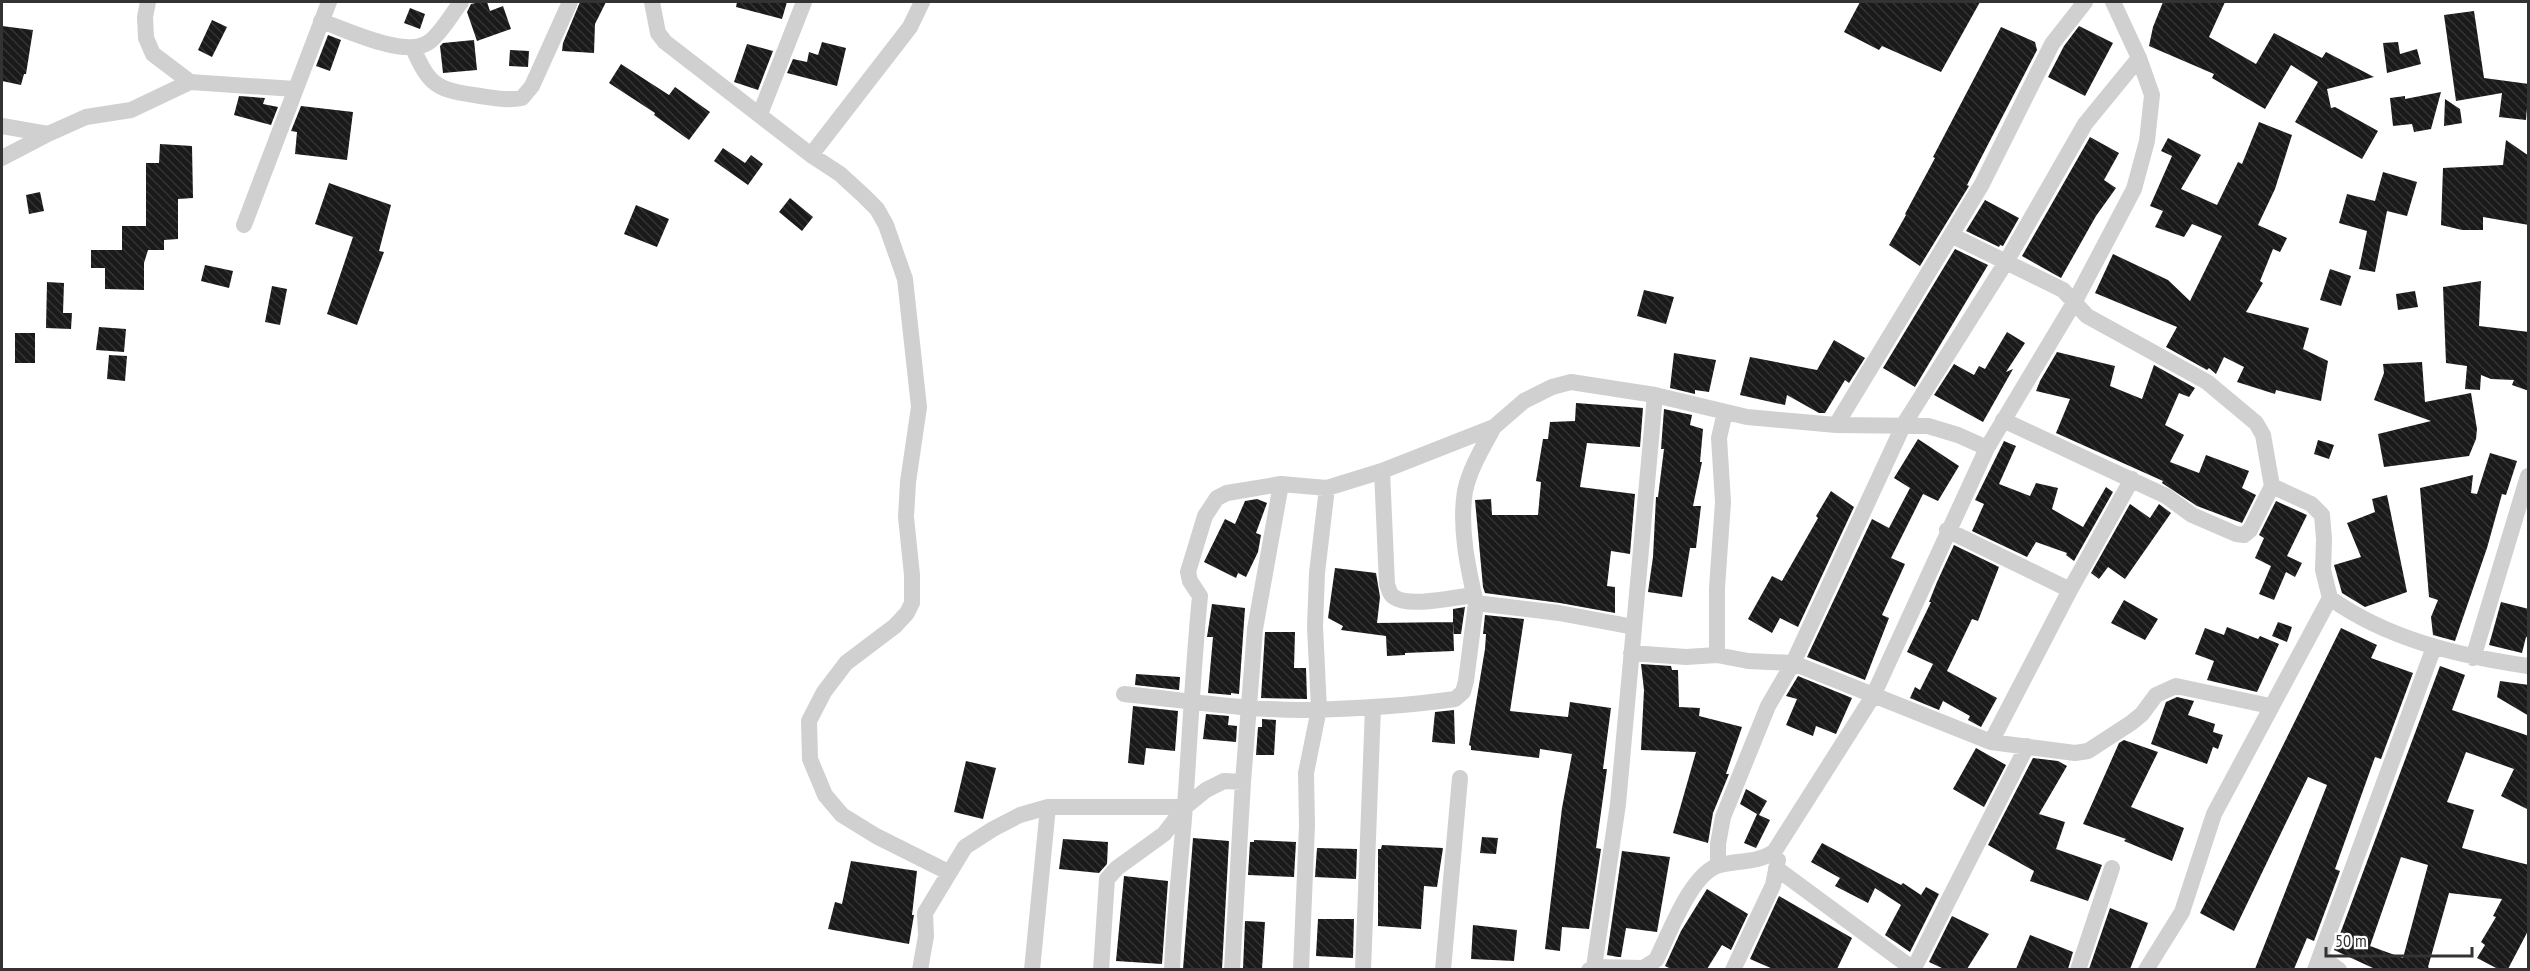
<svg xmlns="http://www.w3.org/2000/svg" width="2530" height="971" font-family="'PT Sans Narrow',sans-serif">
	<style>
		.building { fill: url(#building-back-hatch); fill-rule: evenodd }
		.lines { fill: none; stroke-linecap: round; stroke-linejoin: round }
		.street { stroke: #d0d0d0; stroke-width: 16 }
	</style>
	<defs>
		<pattern id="building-back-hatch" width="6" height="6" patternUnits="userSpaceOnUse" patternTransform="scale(1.5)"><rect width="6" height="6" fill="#1a1a1a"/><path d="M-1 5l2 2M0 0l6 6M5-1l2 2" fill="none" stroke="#333"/></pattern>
	</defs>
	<rect width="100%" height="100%" fill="#fff"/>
	<path class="building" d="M480,2H487L490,11L503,6L511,29L477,41L467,12L471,4Z
		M580,2H606L595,24L594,53L562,51L563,43Z
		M737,2H787L782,19L736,7Z
		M1860,2H1980L1941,72L1882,46L1879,50L1844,32Z
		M2163,2H2225L2209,37L2256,64L2274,33L2322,58L2326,52L2374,77L2327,89L2331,108L2335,107L2378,131L2362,159L2295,122L2318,82L2291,65L2265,109L2212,78L2214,74L2149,46L2153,27Z
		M410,8L425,14L420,29L404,23Z
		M2474,11L2484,78L2529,84L2526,120L2499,117L2502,93L2456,101L2444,15Z
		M212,20L227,27L212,57L198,50Z
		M2,26L33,30L26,74H24L21,85L2,81Z
		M2079,26L2113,43L2085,96L2048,77L2064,46Z
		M2001,27L2035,42L2037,50L1967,185L1969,186L1920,266L1889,245L1906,215L1905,214L1935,158L1933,157Z
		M328,35L341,40L330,71L316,66Z
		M474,40L477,70L443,73L440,46L443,43Z
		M822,42L846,48L837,86L787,73L793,59L807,62L809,52L818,55Z
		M2398,42L2400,54L2417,49L2421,64L2387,73L2383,43Z
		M747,44L773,51L758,90L734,82Z
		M510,50L529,51L528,67L509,66Z
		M621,64L669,95L675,87L710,112L689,140L654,115L655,113L609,83Z
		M2441,92L2431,129L2414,132L2412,124L2393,126L2390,98L2405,96V99Z
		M239,96L265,98L263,104L278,107L271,125L234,115Z
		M2445,99L2460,109L2462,123L2444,126Z
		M301,106L353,112L347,160L295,154L297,132L291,131Z
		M2259,122L2292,135L2275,189L2258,225L2287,238L2280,252L2273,249L2260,281L2263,283L2246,312L2309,328L2303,349L2328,361L2321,401L2276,390L2275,394L2237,382L2244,367L2224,357L2216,374L2209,368L2207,370L2166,347L2177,327L2095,293L2113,254L2168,280L2190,301L2222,236L2192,224L2184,237L2155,227L2163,211L2150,206L2172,156L2161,151L2168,138L2201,155L2181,189L2217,205L2238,162L2242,164Z
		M2090,137L2119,153L2104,180L2116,188L2096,216L2061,278L2022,256Z
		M2506,140L2529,156V225L2483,217V230H2462L2441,225L2443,168L2503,165Z
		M160,144L192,146L193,198L178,199V239L164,240V250H148L144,263V290L105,289V268H91V250H122V226H146V163H159Z
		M723,148L745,163L751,155L763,164L748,185L714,161Z
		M2383,172L2417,182L2407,216L2387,211L2375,272L2359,269L2367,231L2339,223L2347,194L2375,201Z
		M329,183L391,205L379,251L384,252L357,325L327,314L353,237L315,224Z
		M40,192L44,211L29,214L26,195Z
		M790,198L813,217L802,231L779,212Z
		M1985,200L2019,218L2003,246L2000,245L1999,247L1966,231Z
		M636,205L669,219L657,247L624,234Z
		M1955,249L1988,265L1915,387L1883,368Z
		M205,265L233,271L229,288L201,281Z
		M2330,269L2351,276L2341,306L2320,300Z
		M2481,281L2479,326L2529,332V391L2512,385L2514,380L2491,379L2481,375L2480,390L2465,389L2467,366L2446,363L2443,287Z
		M47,282L64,283L63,313H72L71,329L46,328Z
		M272,286L287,289L280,325L265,322Z
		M1644,290L1674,297L1666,324L1637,316Z
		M2415,291L2418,307L2398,310L2396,294Z
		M99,327L126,329L124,352L96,350Z
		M2007,332L2025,343L2006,372L2013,369L1983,422L1934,395L1954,364L1974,375L1979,366L1985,369Z
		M15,333H35V363H15Z
		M1834,340L1865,358L1849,383L1845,380L1825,413H1819L1787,395L1785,405L1740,395L1750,357L1817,370Z
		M2057,352L2115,366L2110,386L2142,399L2154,365L2195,388L2189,397L2179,393L2165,425L2184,435L2170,462L2199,473L2206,455L2249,471L2242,488L2256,495L2242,523L2197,506L2162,483L2163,481L2056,433L2070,399L2036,391L2040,381Z
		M1674,353L1716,360L1709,392L1695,390V394L1670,388Z
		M109,355L127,356L125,381L107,379Z
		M2422,362L2425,402L2471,393L2477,429L2476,439L2469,456L2384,467L2378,434L2431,421L2374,400L2384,373L2383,364Z
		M1576,403L1643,408L1640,447L1587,443L1580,487L1635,494L1630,554L1611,551L1607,586L1615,587V613L1560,603L1485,593L1483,587L1475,500L1491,499L1492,515H1538L1541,482L1536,481L1543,439H1548L1550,422L1575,421Z
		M1664,409L1692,415L1690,425L1703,429L1700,462H1702L1693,506H1701L1696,548H1690L1682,597L1648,592L1653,557L1656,497H1658L1664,449H1661Z
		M1918,439L1959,466L1938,501L1923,494L1891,558L1905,564L1882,615L1889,618L1865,680L1807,657L1872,519L1889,528L1910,488L1894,478Z
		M2318,440L2334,445L2329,459L2314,454Z
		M2004,441L2016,446L1999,484L2030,496L2036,483L2058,488L2052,509L2083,527L2106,487L2113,492L2074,561L2066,555L2067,553L2036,542L2027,557L1972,531L1984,504L1975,500Z
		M2490,453L2517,461L2506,495L2502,494L2487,548L2455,641L2433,635L2431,617L2438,600L2429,597L2420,488L2473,475L2471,493L2477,494Z
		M1831,491L1854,507L1798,627L1780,618L1772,633L1748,619L1772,576L1782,581L1818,518L1816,516Z
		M2387,495L2407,592L2365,607L2342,593L2334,565L2361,557L2347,523L2375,512L2372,499Z
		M1257,499L1267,503L1256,533L1261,535L1258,552L1246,577L1238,573L1236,578L1204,562L1225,519L1235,524L1245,501Z
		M2276,501L2307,515L2287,556L2302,563L2295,577L2286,572L2274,600L2259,594L2271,566L2255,558L2264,538L2259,535Z
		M2130,504L2150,518L2159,504L2171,513L2125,579L2108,567L2099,579L2091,573Z
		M1954,545L1999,567L1978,621L1972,619L1947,671L1997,698L1981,727L1968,720L1970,716L1943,701L1939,710L1910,698L1915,687L1920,690L1933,664L1907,652L1931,602H1929L1937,582Z
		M1335,568L1376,573L1380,597L1377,623L1453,622L1454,651L1405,653V655L1387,656L1386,636L1341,630L1343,626L1328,618Z
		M2124,600L2158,619L2145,640L2111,623Z
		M2501,602L2529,609V638L2526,637L2522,653L2489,645Z
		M1212,604L1245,608L1239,694L1231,693V695L1208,693L1213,637H1207Z
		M1465,607L1461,634H1453V609Z
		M1485,615L1524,619L1510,711L1568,717L1570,702L1611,708L1603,769H1607L1596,848L1601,849L1589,929L1562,927L1560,951L1545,949L1562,808L1572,754L1540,749L1539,758L1471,750V746L1469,745L1485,649L1486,634H1483Z
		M2278,622L2292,627L2287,642L2272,636Z
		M2227,627L2258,639L2260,636L2279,644L2257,692L2207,680L2214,661L2195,654L2205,628L2224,635Z
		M2341,628L2377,645L2371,658L2413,673L2381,759L2375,757L2335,869L2340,871L2314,941L2307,938L2294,969H2255L2327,785L2308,777L2234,931L2200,913Z
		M1265,632H1295L1294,668H1306L1307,699L1261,698Z
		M1641,664L1671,666L1672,670H1678L1679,707L1700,708L1699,716L1742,727L1726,774H1729L1713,813L1708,843L1673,833L1696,752L1641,750L1644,690Z
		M2440,666L2465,675L2452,710L2529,736V810L2501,796L2514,769L2466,752L2447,802L2474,810L2462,848L2529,865V929L2508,969H2498L2477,958L2485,945L2481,942L2496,917L2493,916L2502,899L2449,893L2428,967L2430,969H2375L2334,950ZM2401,857L2428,865L2403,958L2370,946Z
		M1136,674L1180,677L1179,690L1135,685Z
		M1798,676L1852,698L1836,734L1816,726L1813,736L1786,725L1797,699L1786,696Z
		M2500,681L2529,685V716L2497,697Z
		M2177,697L2194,701L2188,715L2215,724L2213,732L2223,735L2218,749L2213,747L2207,764L2151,744L2166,702Z
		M1133,706L1178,711L1175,751L1146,748L1144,765L1128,763Z
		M1454,710L1455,744L1432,742L1435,712Z
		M1206,714L1229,716L1228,725L1237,726L1236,742L1203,739Z
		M1262,719L1276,720L1274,755H1256L1258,727H1262Z
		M2124,740L2158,752L2131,807L2184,828L2172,861L2124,841L2126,839L2083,824L2119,743Z
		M1976,748L2006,765L1984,807L1953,789Z
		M2033,758L2058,761L2067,766L2039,814L2065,822L2056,849L2102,865L2088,901L2030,881L2034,871L1988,845Z
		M966,761L996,768L983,819L954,812Z
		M1746,789L1767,801L1759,815L1770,820L1756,848L1744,843L1757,814L1740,804Z
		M1482,837L1498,838L1496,854L1480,853Z
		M1193,838L1229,841L1222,969H1183Z
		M1063,839L1108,842L1107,864L1099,873L1059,869Z
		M1254,840L1296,842L1294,877L1248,875L1250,842H1254Z
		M1822,843L1901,885L1903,883L1921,895L1926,887L1939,894L1910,952L1885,935L1901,905L1875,888L1868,903L1835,886L1840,878L1811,862Z
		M1382,845L1443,848L1437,887L1424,886L1421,929L1378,926V849H1381Z
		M1317,848L1357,849L1356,879L1315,877Z
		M1622,851L1670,857L1657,932L1626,928L1621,957H1618L1607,955Z
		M851,861L917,871L912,915H914L909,944L828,929L835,902L842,904Z
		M1124,876L1168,881L1162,964L1116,961Z
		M1707,889L1748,914L1731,950L1722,945L1707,969H1671L1665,966L1681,931Z
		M1779,896L1852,938L1837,969H1773L1750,959Z
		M2110,908L2148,923L2130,969H2089Z
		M1952,916L1989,934L1967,969H1944L1929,962Z
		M1318,919H1354L1353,958L1316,956Z
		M1245,921L1265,922L1262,969H1243Z
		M1473,925L1517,930L1514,961L1471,959Z
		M2030,935L2073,952L2068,969H2016Z"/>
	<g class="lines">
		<path class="street" d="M148,2L145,17L146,38L153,54L190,82L295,89
			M652,2L658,33L665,42L811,155L840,174L864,196L877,209L886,225L905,279L919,407L908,482L906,517L912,575V603L907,613L895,626L846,663L824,692L809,721L810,759L825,795L842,815L876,836L948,872
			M321,21C345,29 406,59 429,42C442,32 451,15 461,2
			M413,48C430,88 439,90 480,96C495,98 508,101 522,98L532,86L570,2
			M760,114L804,2
			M2,126L48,134L86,117L131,110L190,82
			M811,155L910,27L922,2
			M2,158L48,134
			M244,225L329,2
			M1951,235L2063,290L2087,316L2207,382L2256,423L2263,435L2272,486L2311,504L2322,515L2324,539L2323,570L2330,598
			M2003,420L2166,496L2192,515L2236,534L2244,535L2250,530L2272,486
			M1836,425L1982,184L2052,44L2085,2
			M1494,427C1483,447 1470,468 1465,491C1459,528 1468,568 1476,603L1559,613L1634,627
			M1382,471L1387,584C1389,589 1389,594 1394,597C1409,608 1455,597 1474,595
			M1947,530L2070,590
			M1631,653L1686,657L1717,655L1748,661L1793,663L1991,742L2075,753L2088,751L2131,723L2142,714L2156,695L2176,686L2270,706
			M1717,655V588L1723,502L1719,438L1725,412
			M2473,658L2528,476
			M1124,694C1183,700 1244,710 1303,710C1354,709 1405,706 1455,699L1463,692L1466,681L1476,603
			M1991,742L2070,590L2132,479
			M1718,865V844L1723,817L1768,706L1793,663L1904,424L2006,262L2085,124L2139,58
			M1776,868L1913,969
			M2320,956L2339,970
			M1594,967L1618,804L1655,395
			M920,970L926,936L925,913L965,847L993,829L1020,815L1048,807H1185
			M1032,970L1048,807
			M1101,970L1107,879L1117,868L1164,834L1185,807L1206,790L1224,781L1243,782
			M1172,970C1174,915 1181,860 1185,806C1190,736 1193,666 1200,596L1190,581L1188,572L1205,516L1217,498L1227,493L1281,484L1327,488L1382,471L1494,427L1524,401L1552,387L1571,382L1655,395L1747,417L1836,425L1928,426L1958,435L1987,448
			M1232,970L1243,782L1255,629L1281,484
			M1301,970L1307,825L1306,773L1319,709L1315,627L1317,573L1327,488
			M1363,970L1373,707
			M1443,970L1460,778
			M1589,970L1594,967L1643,968L1656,960C1669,935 1691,872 1720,865C1739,860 1757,863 1774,852L1873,696L1987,448L2075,301L2134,189L2147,141L2152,95L2139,58L2113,2
			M1733,970L1773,885L1778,860
			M1913,970L2027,746
			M2078,970L2112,868
			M2146,970L2182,912L2214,814L2330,598C2387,639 2459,656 2528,666
			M2315,970L2434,647"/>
	</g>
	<rect width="2530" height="971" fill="none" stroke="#333333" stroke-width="6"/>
	<path d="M2326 947v9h146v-9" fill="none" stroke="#333333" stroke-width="3"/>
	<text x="2335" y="947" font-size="18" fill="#333333" stroke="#ffffff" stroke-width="4.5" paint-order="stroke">50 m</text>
</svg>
